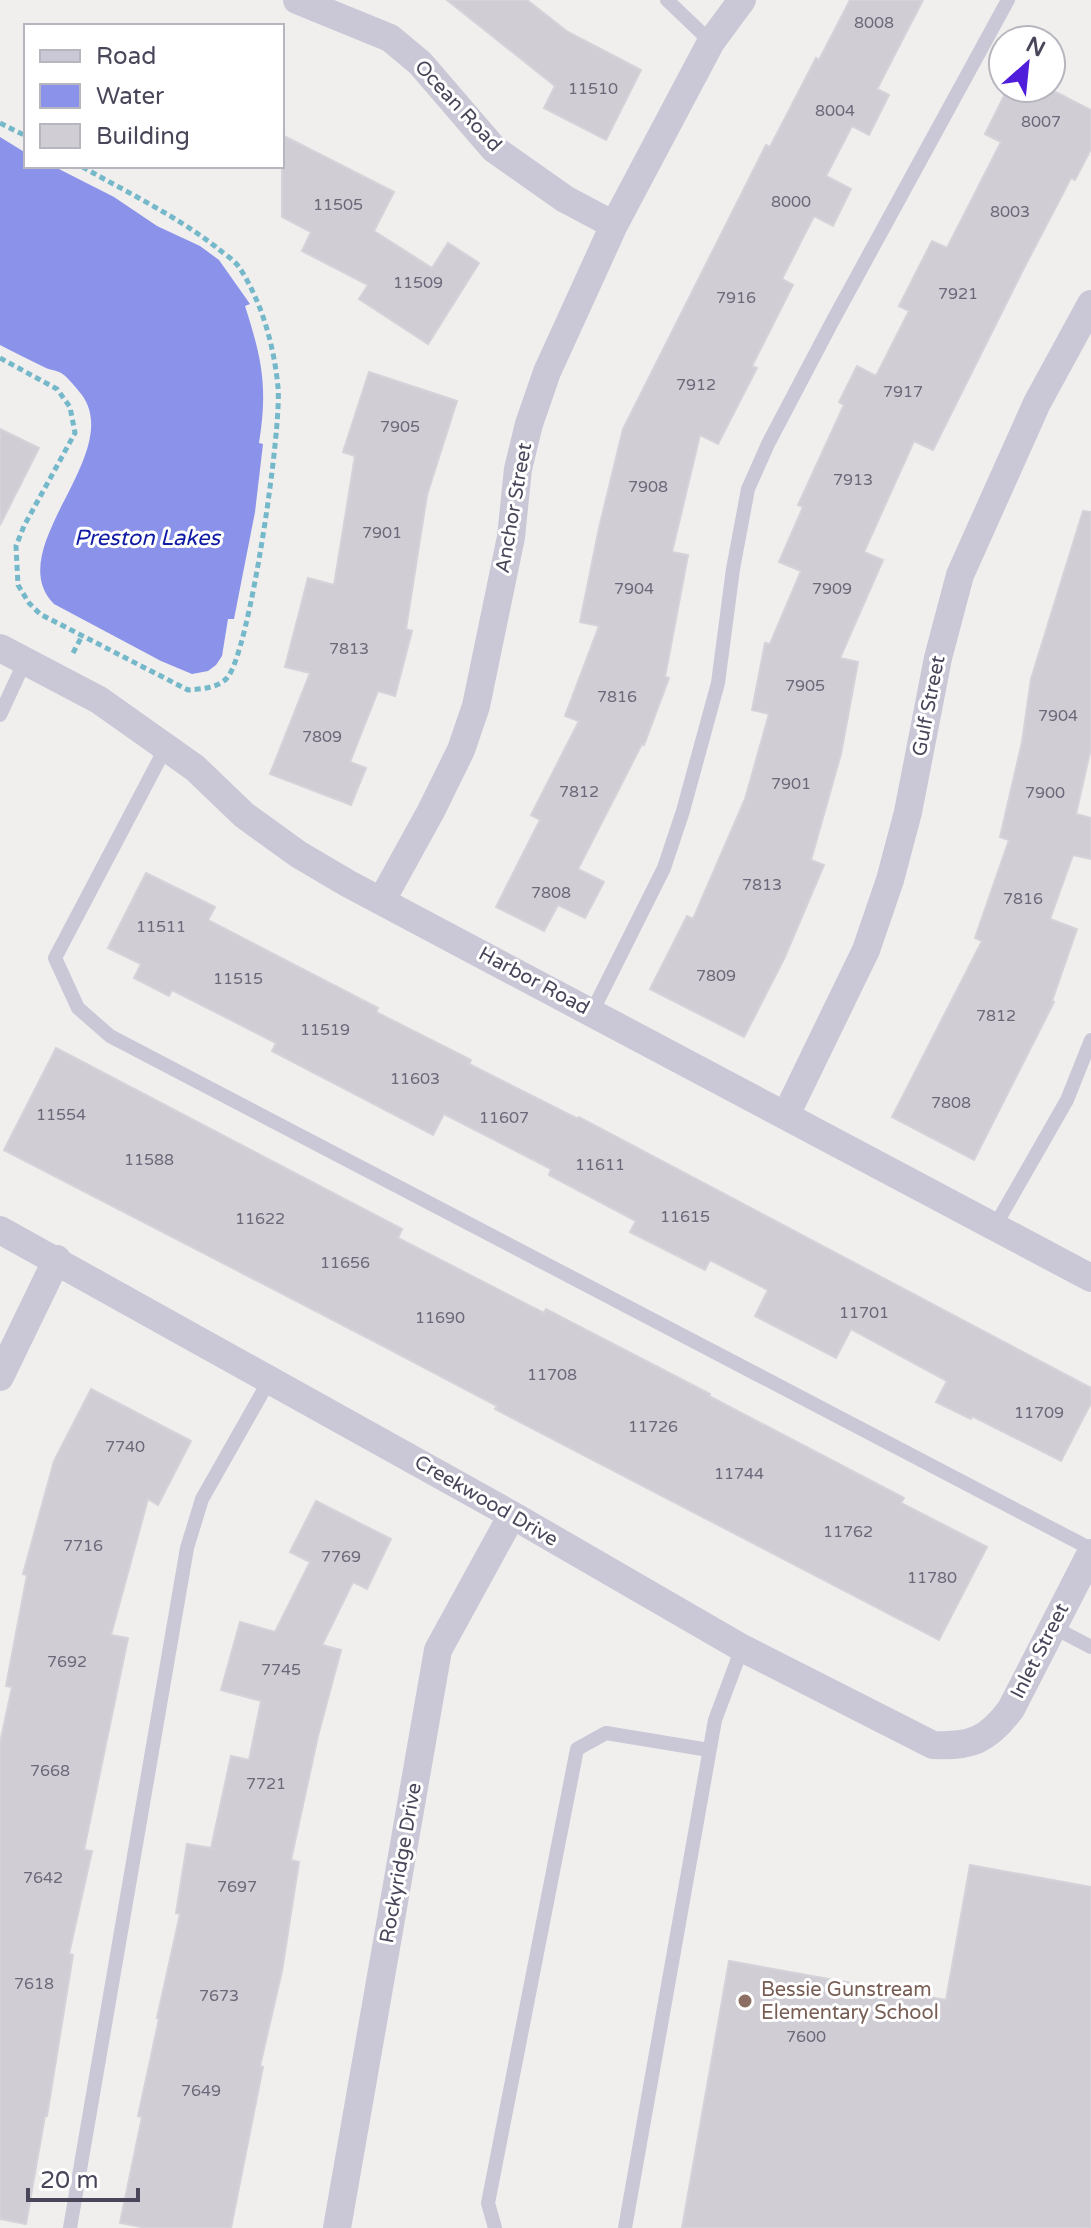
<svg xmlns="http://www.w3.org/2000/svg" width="1091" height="2228" font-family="'Varela Round',sans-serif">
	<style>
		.water { fill: #8a92ea }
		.building { fill: #d0cdd5; stroke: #d5d2d9; stroke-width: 2 }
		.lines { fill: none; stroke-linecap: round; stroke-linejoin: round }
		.path { stroke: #75b8ca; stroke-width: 5; stroke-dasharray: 6 4; stroke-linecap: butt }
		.lane { stroke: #cac7d7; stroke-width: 14 }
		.street { stroke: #cac7d7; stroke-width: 28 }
		.education-dot { fill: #8d6e63; stroke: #fff; stroke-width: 3 }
		.labels { text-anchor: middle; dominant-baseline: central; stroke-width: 6; stroke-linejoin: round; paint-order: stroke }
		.number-label { font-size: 16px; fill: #6c6879 }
		.street-label { font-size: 20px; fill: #4a465a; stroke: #fff }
		.education-label { font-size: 20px; fill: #785e54; stroke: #fff; text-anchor: start }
		.water-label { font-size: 22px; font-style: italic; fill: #0f1ba4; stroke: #fff }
	</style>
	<rect width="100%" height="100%" fill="#f0efed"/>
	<path class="water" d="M0,137L26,153V166H53L114,197L157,226L200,246L219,260L250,304L245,306C262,359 268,387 259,443L263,444L255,512L234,619H228L222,656L216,665L208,671L192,674L161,661L54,604C0,549 125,455 82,395C77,389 68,377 61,373C56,370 49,370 44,367C29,360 14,352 0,345Z"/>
	<path class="building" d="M447,0H527L568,32L641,70L606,140L544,108L555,86Z
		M850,0H923L877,89L889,95L869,135L852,126L826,176L851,189L833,226L814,216L782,279L793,285L752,366L757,368L718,444L700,435L672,552L688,555L665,677L669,678L644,745L642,744L578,869L604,882L585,918L558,905L544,931L496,907L540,820L531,815L579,721L565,716L599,626L580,622L599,528L623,429L766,145L770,147L816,58L819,60Z
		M1008,88H1048L1091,110V149L1075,180L1071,178L1024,268L933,450L914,441L864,552L883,560L840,658L858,662L841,754L811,860L824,865L784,959L744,1037L650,989L687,916L693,919L745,799L769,714L752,710L765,643L770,644L801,571L779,562L803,507L798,505L844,405L839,402L857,366L876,376L909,311L899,306L932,241L947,248L1001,142L985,134Z
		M282,135L394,192L374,231L432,268L448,243L479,263L428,344L359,299L368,285L302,251L311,232L282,217Z
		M369,372L457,401L427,495L406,629L412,631L395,696L378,691L350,762L366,768L351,805L270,774L310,673L285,667L308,578L334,585L355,456L343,452Z
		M0,429L39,448L0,525Z
		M1083,511L1091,512V748L1076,814L1091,818V859L1073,855L1050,919L1077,929L1052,1001L1054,1002L974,1160L892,1117L982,941L975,938L1009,840L1000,837L1022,742L1031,679Z
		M146,873L215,907L208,920L378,1008L376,1012L471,1060L469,1064L578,1119L579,1117L1091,1388V1403L1061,1461L972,1416L971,1419L936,1402L947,1381L851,1329L836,1358L755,1316L768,1290L710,1260L705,1270L630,1232L636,1221L549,1175L551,1169L444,1114L433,1135L272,1051L276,1043L172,990L169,996L134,978L141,964L108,948Z
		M56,1048L402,1229L398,1238L544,1313L546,1309L710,1394L709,1396L904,1498L901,1503L987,1547L939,1640L495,1409L497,1406L387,1348L4,1150Z
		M91,1389L191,1441L158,1505L148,1499L111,1635L128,1638L84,1850L92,1851L69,1954L73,1955L47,2116H45L26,2224L0,2219V1743L12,1687L6,1686L27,1575L23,1574L54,1461Z
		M316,1501L391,1539L367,1589L353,1582L322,1645L341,1650L318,1736L291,1860L299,1862L282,1971L260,2066L263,2067L231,2228H147L120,2223L142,2117L138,2116L159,2019L157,2018L180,1914L176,1913L187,1844L211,1848L231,1756L249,1760L261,1701L221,1690L240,1622L275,1632L310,1562L290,1552Z
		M970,1865L1091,1887V2228H682L729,1961L946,2000Z"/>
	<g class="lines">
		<path class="path" d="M0,123L26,136
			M0,358L57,389L70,407L75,433L24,526L16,546L18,585L29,603L40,614L188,690C201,689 218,688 227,678C250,652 282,427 278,387C274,346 262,302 239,267C233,259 223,253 216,247C175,215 126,192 81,166
			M73,653L82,636"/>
		<path class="lane" d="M667,0L711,42
			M0,715L25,661
			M166,747L55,958L78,1008L110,1036L1091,1549
			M592,1012L664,868L683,811L718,683L733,569L748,489L768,444L831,324L1008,0
			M995,1226L1067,1100L1091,1040
			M1053,1627L1091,1647
			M70,2228L187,1548L202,1499L270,1379
			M495,2228L488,2203L577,1749L606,1733L709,1750
			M625,2228L715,1720L742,1648"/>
		<path class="street" d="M297,0L390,38L420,63L494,149L565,199L614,225
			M0,648L99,700L195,768L244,815L298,854L347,883L1091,1278
			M382,900L431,811L461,750L476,706L511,537L518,469L529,424L547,372L614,225L711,42L742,0
			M786,1115L866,950L890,880L908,812L938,658L960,575L1037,403L1091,304
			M0,1230L512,1515L742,1648L933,1745C971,1747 988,1740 1011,1709L1091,1553
			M0,1377L57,1259
			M337,2228L438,1650L512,1515"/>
	</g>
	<circle class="education-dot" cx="745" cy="2001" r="8"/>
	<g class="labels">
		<g class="number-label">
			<text x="874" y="23">8008</text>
			<text x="593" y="89">11510</text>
			<text x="835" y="111">8004</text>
			<text x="1041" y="122">8007</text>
			<text x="791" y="202">8000</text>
			<text x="338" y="205">11505</text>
			<text x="1010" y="212">8003</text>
			<text x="418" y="283">11509</text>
			<text x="958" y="294">7921</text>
			<text x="736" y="298">7916</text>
			<text x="696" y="385">7912</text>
			<text x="903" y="392">7917</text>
			<text x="400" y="427">7905</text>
			<text x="853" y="480">7913</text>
			<text x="648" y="487">7908</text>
			<text x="382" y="533">7901</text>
			<text x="634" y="589">7904</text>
			<text x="832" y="589">7909</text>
			<text x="349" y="649">7813</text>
			<text x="805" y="686">7905</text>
			<text x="617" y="697">7816</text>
			<text x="1058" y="716">7904</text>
			<text x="322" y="737">7809</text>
			<text x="791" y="784">7901</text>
			<text x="579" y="792">7812</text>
			<text x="1045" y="793">7900</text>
			<text x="762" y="885">7813</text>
			<text x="551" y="893">7808</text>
			<text x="1023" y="899">7816</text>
			<text x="161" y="927">11511</text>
			<text x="716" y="976">7809</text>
			<text x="238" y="979">11515</text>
			<text x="996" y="1016">7812</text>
			<text x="325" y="1030">11519</text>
			<text x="415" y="1079">11603</text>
			<text x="951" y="1103">7808</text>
			<text x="61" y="1115">11554</text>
			<text x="504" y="1118">11607</text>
			<text x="149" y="1160">11588</text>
			<text x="600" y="1165">11611</text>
			<text x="685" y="1217">11615</text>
			<text x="260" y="1219">11622</text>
			<text x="345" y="1263">11656</text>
			<text x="864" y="1313">11701</text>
			<text x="440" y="1318">11690</text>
			<text x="552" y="1375">11708</text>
			<text x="1039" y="1413">11709</text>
			<text x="653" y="1427">11726</text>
			<text x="125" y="1447">7740</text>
			<text x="739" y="1474">11744</text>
			<text x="848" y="1532">11762</text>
			<text x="83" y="1546">7716</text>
			<text x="341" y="1557">7769</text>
			<text x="932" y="1578">11780</text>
			<text x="67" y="1662">7692</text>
			<text x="281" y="1670">7745</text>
			<text x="50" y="1771">7668</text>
			<text x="266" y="1784">7721</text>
			<text x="43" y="1878">7642</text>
			<text x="237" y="1887">7697</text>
			<text x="34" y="1984">7618</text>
			<text x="219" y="1996">7673</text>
			<text x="806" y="2037">7600</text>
			<text x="201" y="2091">7649</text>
		</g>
		<g class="street-label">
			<text transform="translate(458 106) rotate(47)">Ocean Road</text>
			<text transform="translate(514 508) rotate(-80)">Anchor Street</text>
			<text transform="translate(929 706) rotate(-79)">Gulf Street</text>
			<text transform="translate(534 981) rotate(28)">Harbor Road</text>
			<text transform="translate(486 1501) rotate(30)">Creekwood Drive</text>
			<text transform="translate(1040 1651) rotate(-63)">Inlet Street</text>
			<text transform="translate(401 1863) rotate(-80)">Rockyridge Drive</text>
		</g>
		<g class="education-label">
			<text x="761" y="1990">Bessie Gunstream<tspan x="761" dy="23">Elementary School</tspan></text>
		</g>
		<g class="water-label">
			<text x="147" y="538">Preston Lakes</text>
		</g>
	</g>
	<rect x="24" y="24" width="260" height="144" fill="#ffffff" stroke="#b7b5bd" stroke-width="2"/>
	<rect x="40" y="50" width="40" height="12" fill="#cac7d7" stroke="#b7b5bd" stroke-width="2"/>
	<text x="96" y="64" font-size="24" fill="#4a465a">Road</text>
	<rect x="40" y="84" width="40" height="24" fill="#8a92ea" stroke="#b7b5bd" stroke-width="2"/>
	<text x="96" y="104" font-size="24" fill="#4a465a">Water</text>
	<rect x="40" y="124" width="40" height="24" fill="#d0cdd5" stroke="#b7b5bd" stroke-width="2"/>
	<text x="96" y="144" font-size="24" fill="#4a465a">Building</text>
	<g transform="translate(1027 64) rotate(27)"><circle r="38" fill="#ffffff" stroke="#b7b5bd" stroke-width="2"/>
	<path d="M0-6L14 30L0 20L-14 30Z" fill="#501ddb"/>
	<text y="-12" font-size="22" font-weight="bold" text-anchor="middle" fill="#4a465a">N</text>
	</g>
	<path d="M28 2188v12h110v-12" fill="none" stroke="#4a465a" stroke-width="4"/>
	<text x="40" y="2188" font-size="24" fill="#4a465a" stroke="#ffffff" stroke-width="6" paint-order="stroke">20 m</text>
</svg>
